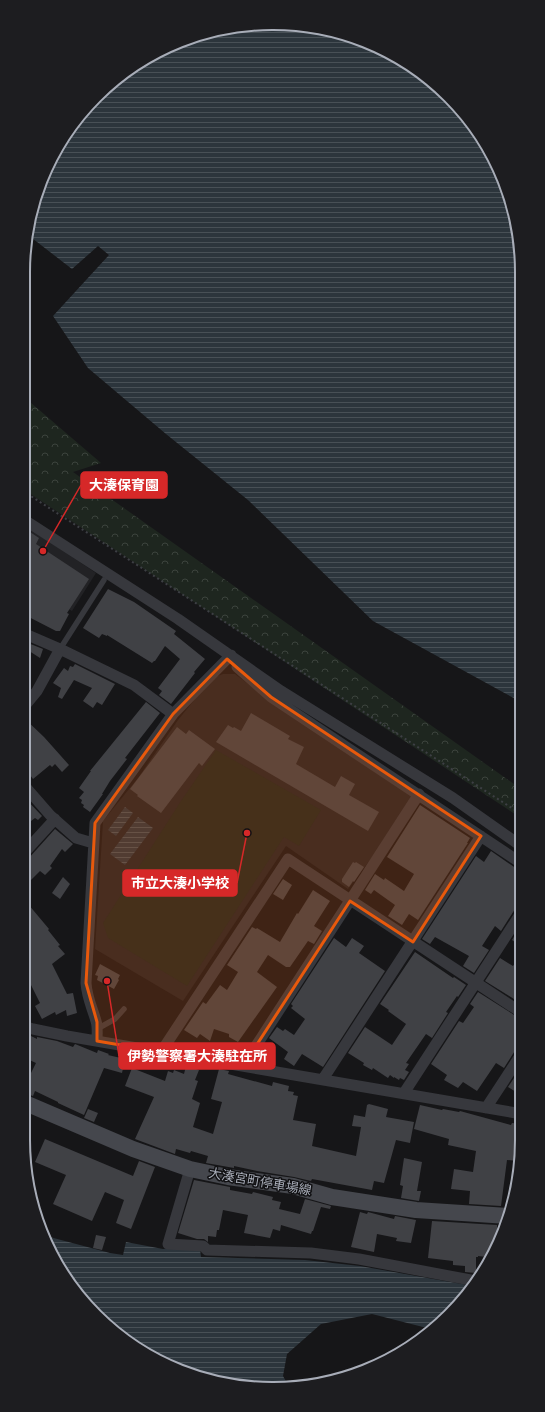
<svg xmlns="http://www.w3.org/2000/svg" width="545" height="1412" font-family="'Nunito Sans','Noto Sans JP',sans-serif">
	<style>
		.built { fill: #222225 }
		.forest { fill: url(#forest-crowns) }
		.pitch { fill: #1e261f }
		.water { fill: url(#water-rules) }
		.building { fill: #404145 }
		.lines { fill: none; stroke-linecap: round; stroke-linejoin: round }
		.path { stroke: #3d3f44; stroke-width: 2; stroke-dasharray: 2 3; stroke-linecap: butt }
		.service { stroke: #37383d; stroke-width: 5.5 }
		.minor { stroke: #37383d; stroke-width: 11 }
		.secondary { stroke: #45474d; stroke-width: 16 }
		.marked { fill: #e8590c; fill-opacity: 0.2; stroke: #e8590c; stroke-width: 3; stroke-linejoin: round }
		.labels { text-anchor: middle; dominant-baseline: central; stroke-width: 3; stroke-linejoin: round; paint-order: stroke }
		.street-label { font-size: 13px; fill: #a8adb8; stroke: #111113 }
		.rim { fill: none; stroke: #a8adb8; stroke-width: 2 }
		.leader { fill: none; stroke: #d62828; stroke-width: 1.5 }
		.callout-dot { fill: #d62828; stroke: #111113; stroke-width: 1.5 }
		.callout { fill: #d62828; stroke: #d62828; stroke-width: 1.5 }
		.callout-label { font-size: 14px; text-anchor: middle; font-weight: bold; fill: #fff }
	</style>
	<defs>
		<pattern id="forest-crowns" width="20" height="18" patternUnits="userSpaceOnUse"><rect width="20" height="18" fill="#1e261f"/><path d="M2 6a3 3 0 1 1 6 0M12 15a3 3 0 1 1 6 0" fill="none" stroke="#3c433d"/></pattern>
		<pattern id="water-rules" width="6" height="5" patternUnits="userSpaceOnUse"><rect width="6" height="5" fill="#2c353c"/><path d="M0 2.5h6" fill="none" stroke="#485056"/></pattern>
	</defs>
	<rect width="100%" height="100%" fill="#161618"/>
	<path class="built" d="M23,526L29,528L96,573L72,611L26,586L23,592Z
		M223,674H235L282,709L413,796L405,814L348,889L286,846L183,1001L95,949L103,821L138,778L178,720L212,678Z"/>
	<path class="forest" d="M23,396L101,463L73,472L521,789V818L23,489Z"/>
	<path class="pitch" d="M216,750L321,810L299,846L284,837L187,986L108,938L103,923L181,801Z"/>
	<path class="water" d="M240,25L337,32L411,65L460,108L503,177L520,240L521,702L373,621L248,500L166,434L88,368L53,316L109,255L98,246L72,269L28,235L32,208L75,120L148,56Z
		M125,807L133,813L116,836L108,830Z
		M138,817L153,828L125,865L110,854Z
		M46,1236L110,1253L123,1255L126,1242L163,1249H200L201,1257L305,1260L360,1266L473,1286L471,1291L432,1328L423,1327L372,1314L321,1324L287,1354L283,1376L288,1385L240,1387L148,1356L85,1304Z"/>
	<path class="building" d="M30,532L39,538L36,544L89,579L67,613L69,614L60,631H56L23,614V596L31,580L23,576V571L29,560L23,558V536L27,537Z
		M108,589L134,602L176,631L174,634L205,659L194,672L195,673L171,704L159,695L162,691L158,688L180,659L165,646L155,661H154L152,663L107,635V636L102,634L99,638L83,628Z
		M23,641L43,649L40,658L23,647Z
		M75,664L115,684L102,705L97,702L93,708L83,701L92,688L74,680L62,699L58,697L61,688L53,683L64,668L68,671L70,666L73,667Z
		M146,702L160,713L125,758L127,759L110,781L102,794H103L90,812L83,807L84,805L81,803L82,800L79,798L84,792L79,788L91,771H90Z
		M251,713L290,736L288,739L304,747L296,764L335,787L341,776L355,784L349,795L379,812L368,831L216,742L228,725L233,728L234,727L241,731Z
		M23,717L44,737L69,765L62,772L55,764L52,767L50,765L33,779L30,775L26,778L23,777Z
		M177,727L186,734L189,730L215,749L202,766L199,763L161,813L137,796L138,795L130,789Z
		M23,796L42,816L38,820L35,818L23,827Z
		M420,805L470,838L467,843H468L418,920L409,914L402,925L388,916L395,905L374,890L371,894L365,890L375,874L384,880L385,878L404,891L414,874L387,857Z
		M55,829L73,844L65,852L62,849L50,866L52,868L45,875L40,871L23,888V861L28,859Z
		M491,851L517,869L521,870V904L515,909L501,931L495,926L482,946L489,950L474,973L463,966L469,956L435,937L430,944L422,939L476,856L484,862Z
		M353,862L355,863L356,862L364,867L354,882L353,881L349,887L342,882V879Z
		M63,877L70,884L60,899L52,893Z
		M283,879L292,885L283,900L273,894Z
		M313,890L330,901L314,926L322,931L314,944L308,941L290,967H286L268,955L257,972L277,987L238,1042L229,1037V1034L214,1029L210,1041L200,1034L197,1038L184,1030L203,1002L206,1004L220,985L227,990L238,972L227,965L252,927L256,929L257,928L280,942L297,913L298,914Z
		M23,898L49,929L48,930L60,945L58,946L65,954L52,964L67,994L73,993L77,1013L67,1016L66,1010L56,1015L55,1012L42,1019L35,1006L40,1003L29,981L23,986Z
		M521,925L522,942V947L512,940Z
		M334,938L346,947L352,938L364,946L359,953L385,971L323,1067L302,1054L294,1066L284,1059L288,1052L269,1038L277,1027L283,1031L285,1029L294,1035L305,1019L291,1008L293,1006L291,1004Z
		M415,952L453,978L454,977L466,985L458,997L457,996L446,1012L448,1013L432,1038L426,1034L406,1063L409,1064L405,1070L409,1072L404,1080L400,1078L399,1080L394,1077V1078L390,1075L388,1078L373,1068L372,1070L363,1065L364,1063L348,1053L365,1027L392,1045L406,1024L388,1011L389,1010L380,1004Z
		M522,954V1004L485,981L500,958L513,966Z
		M100,964L120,975L118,979L119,980L114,989L97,980L98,976L95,975Z
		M478,992L522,1020V1029L517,1036L522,1040V1046L516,1049L504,1068L496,1063L477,1091L463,1082L458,1088L444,1080L447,1075L431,1064L459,1021L463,1023L474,1007L470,1004Z
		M31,1036L37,1039V1037L57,1041L73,1047L75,1044L97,1053L98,1050L109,1054L108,1055L125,1059L122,1073L104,1068L84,1115L58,1103V1102L35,1091L33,1096L24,1093L23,1092V1089L36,1063L23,1057V1051Z
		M186,1066L199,1070L195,1080L198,1081L192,1099L200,1103L193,1127L213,1134L222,1102L211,1099L219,1069L229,1071L228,1074L272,1086L273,1082L289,1086L288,1091L294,1092L293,1095L298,1096L293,1120L316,1124L312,1146L356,1156L361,1127L352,1126L354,1115L365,1117L367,1105L369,1104L388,1109L386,1117L414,1122L410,1143L396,1140L384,1183L374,1181L372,1190L312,1179L311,1181L294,1177L257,1171L234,1166V1168L206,1163L208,1156L191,1151L190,1153L176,1149L175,1154L135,1139L154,1097L125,1086L132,1068L165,1081L168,1071L173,1073L174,1070L184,1074Z
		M522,1066V1094L517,1091L516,1092L508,1087Z
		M420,1105L442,1110L443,1109L459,1112L460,1111L511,1125L512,1123L522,1124L518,1161L507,1160L501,1206L469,1204L470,1191L451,1189L454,1169L473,1172L476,1151L448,1145L449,1139L414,1129Z
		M88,1109L98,1113L94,1122L84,1118Z
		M45,1139L133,1176L139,1161L155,1167L131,1229L116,1223L124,1200L105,1192L92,1221L53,1204L66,1175L35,1162Z
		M404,1158L422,1162L417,1191H421L419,1201L401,1198L403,1186L400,1185Z
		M194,1180L230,1187V1190L252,1194L253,1192L273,1197L272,1200L281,1202L279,1209L300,1214L305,1199L331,1206L330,1209L321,1207L313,1231H312L311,1234L281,1225L280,1231L273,1229L270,1238L244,1233L248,1215L223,1210L219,1230H217L216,1237L208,1236V1242L204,1239H197L178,1233Z
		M360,1212L367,1214L368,1212L394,1219L395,1216L416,1220L411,1243L396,1241L397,1238L377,1234L374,1252L351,1247Z
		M432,1221L497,1225V1238L487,1257L478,1256V1257H476V1273L465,1272V1266L453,1265V1261L428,1258Z
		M96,1235L106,1237L102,1250L93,1248Z"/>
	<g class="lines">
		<path class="path" d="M23,491L521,814"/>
		<path class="service" d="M60,649L104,580
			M97,1029L115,1019L124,1009"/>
		<path class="minor" d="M23,519L178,619L281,691L453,798L521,846
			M23,633L60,649L134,685L173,714
			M237,667L271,697L521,863
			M23,708L37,691L60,649
			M23,784L50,815L76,838L93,843
			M23,854L55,819
			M23,1026L33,1029L67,1036L522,1114
			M97,1041C97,1035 98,1027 96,1021C92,1007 87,998 86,983L95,823L173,714L231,655
			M161,1052L288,859L522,1013
			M243,1066L419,794
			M323,1079L481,836
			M404,1093L521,913
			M486,1108L522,1053
			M190,1169L168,1244L203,1246L207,1250L311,1253L359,1259L476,1281"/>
		<path class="secondary" d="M23,1102L133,1149L190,1169L228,1177L293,1186L332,1197L416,1210L508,1216"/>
	</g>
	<path class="marked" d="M227,659L271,697L481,836L413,942L350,901L243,1066L97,1041V1022L86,983L95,823L173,714Z"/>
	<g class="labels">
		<g class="street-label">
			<text transform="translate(260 1182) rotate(10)">大湊宮町停車場線</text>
		</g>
	</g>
	<path d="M0 0H545V1412H0ZM272 30H273A242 242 0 0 1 515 272V1140A242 242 0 0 1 273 1382H272A242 242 0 0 1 30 1140V272A242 242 0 0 1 272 30Z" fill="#1d1d20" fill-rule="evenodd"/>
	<path class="rim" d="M272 30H273A242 242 0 0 1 515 272V1140A242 242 0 0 1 273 1382H272A242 242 0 0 1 30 1140V272A242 242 0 0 1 272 30Z"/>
	<path class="leader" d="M43 551L81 485M247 833L237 883M107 981L119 1056"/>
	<g class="callout-dot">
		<circle cx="43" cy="551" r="4"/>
		<circle cx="247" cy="833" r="4"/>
		<circle cx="107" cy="981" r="4"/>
	</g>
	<g class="callout">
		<rect x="81" y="472" width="86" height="26" rx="4"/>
		<rect x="123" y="870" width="114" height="26" rx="4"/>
		<rect x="119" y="1043" width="156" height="26" rx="4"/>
	</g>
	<g class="callout-label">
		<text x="124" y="490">大湊保育園</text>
		<text x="180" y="888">市立大湊小学校</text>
		<text x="197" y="1061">伊勢警察署大湊駐在所</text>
	</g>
</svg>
